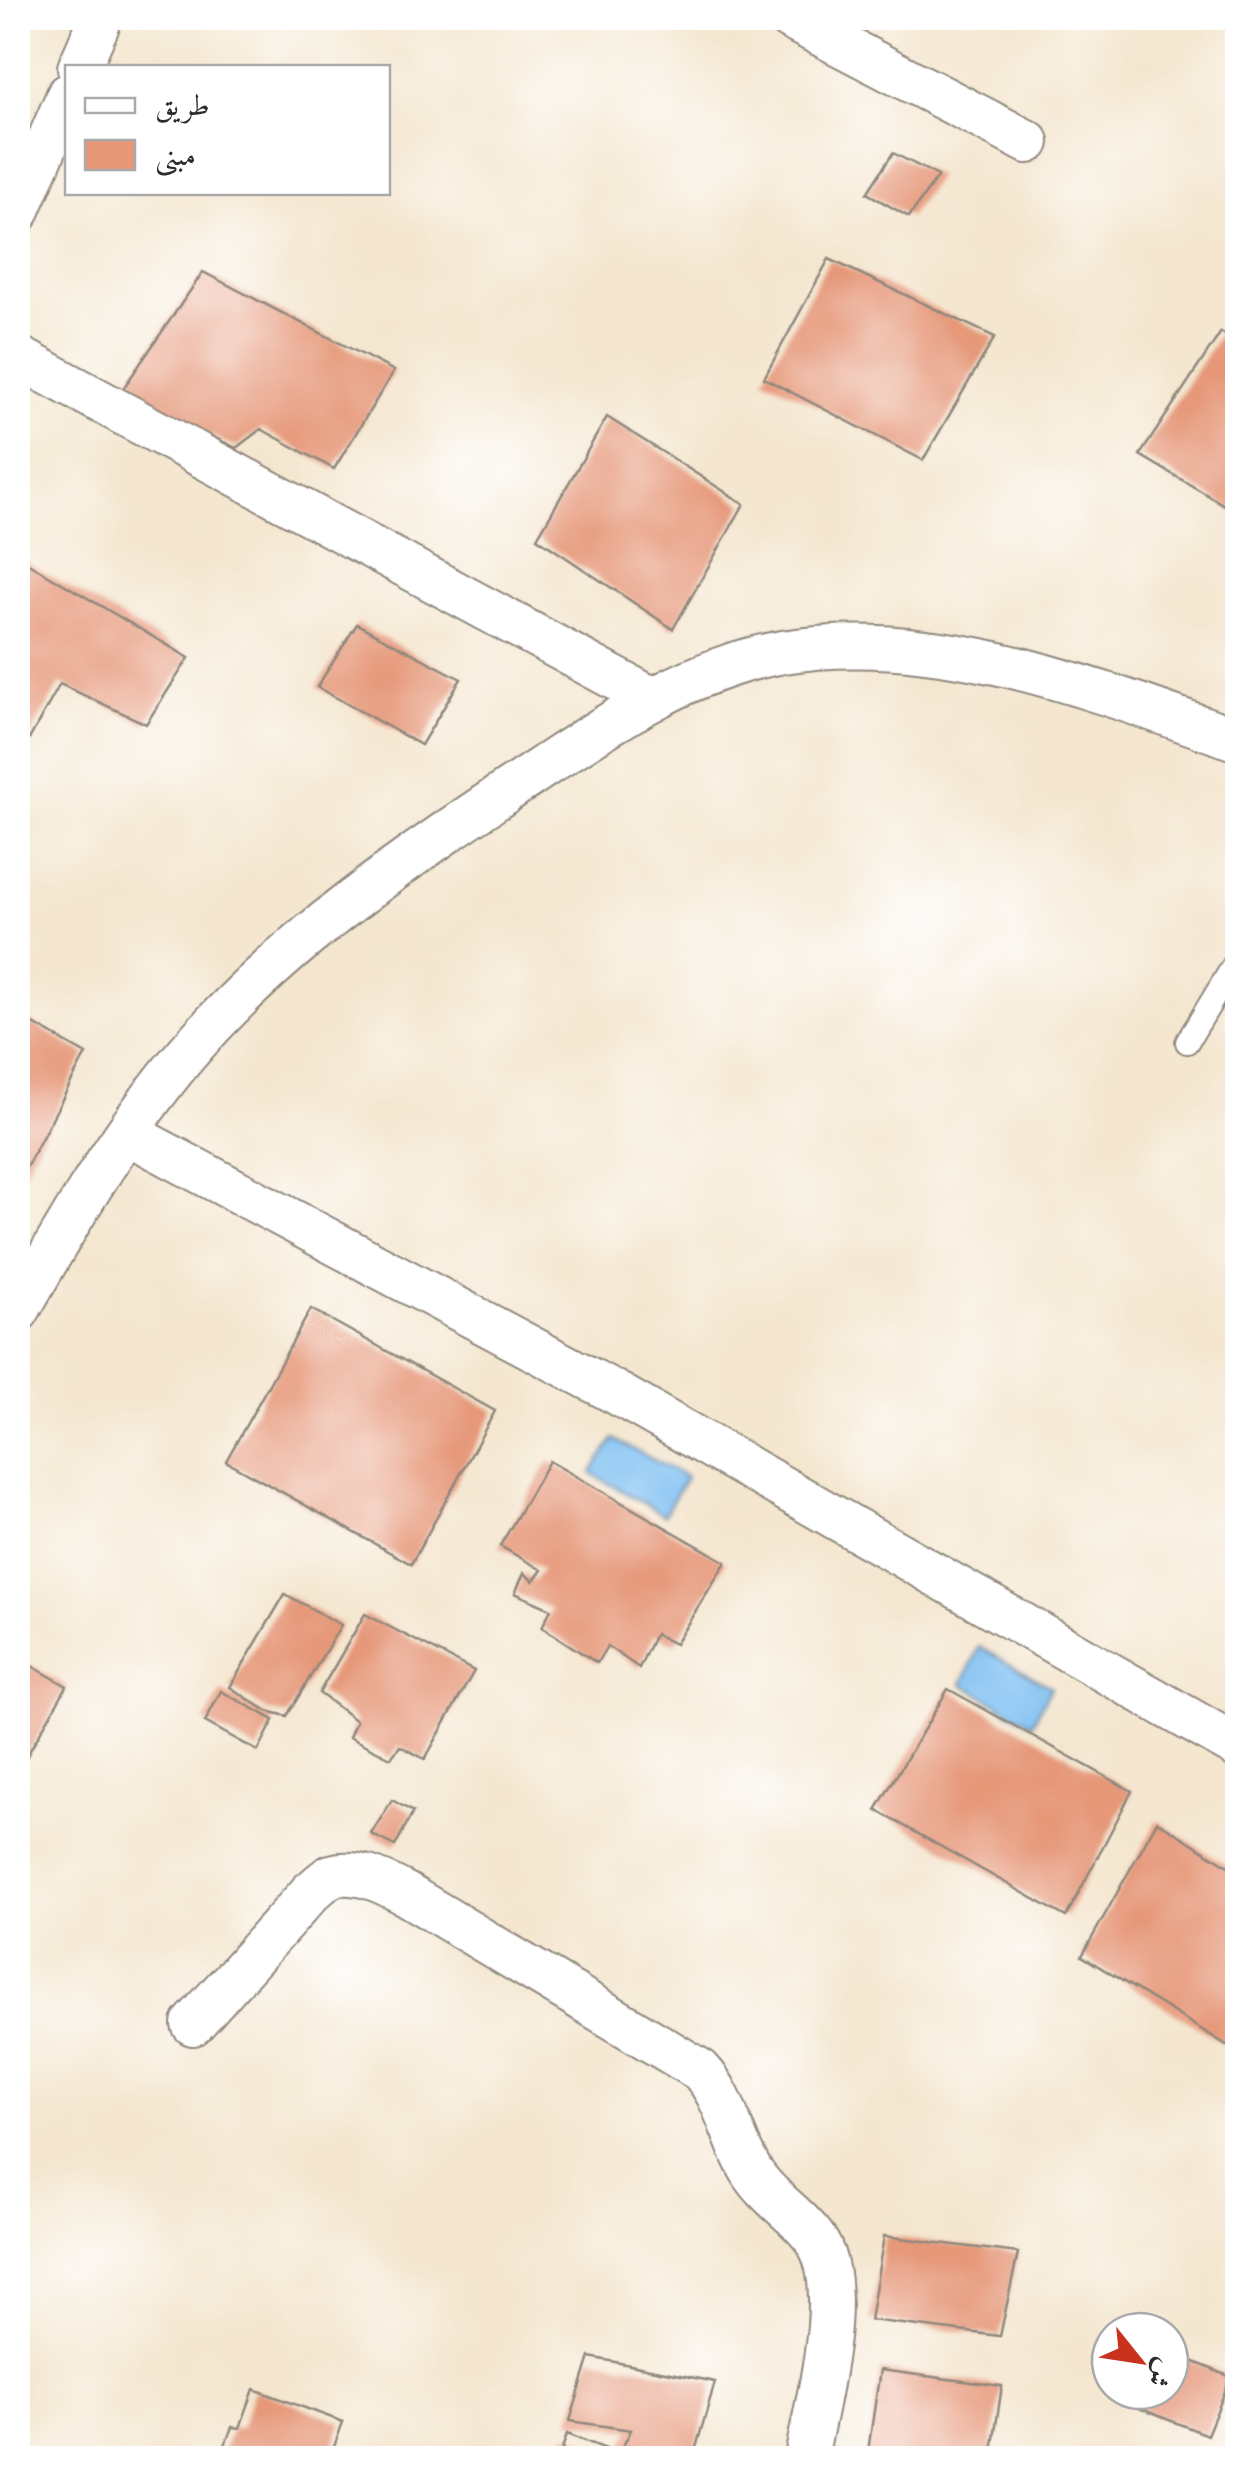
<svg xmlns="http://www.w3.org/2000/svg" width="1255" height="2476" font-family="'IM FELL Double Pica',Amiri,serif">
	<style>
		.water { fill: #7cbef2; stroke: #54748e; stroke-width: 2.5 }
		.building { fill: #e69879 }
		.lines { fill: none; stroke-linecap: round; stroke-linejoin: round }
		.lane-casing { stroke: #90887d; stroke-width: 26 }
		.street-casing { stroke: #90887d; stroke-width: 46 }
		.lane { stroke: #fff; stroke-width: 22 }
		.street { stroke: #fff; stroke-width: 42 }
	</style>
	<rect width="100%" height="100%" fill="#fff"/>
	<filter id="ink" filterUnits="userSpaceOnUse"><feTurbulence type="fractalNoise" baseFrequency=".01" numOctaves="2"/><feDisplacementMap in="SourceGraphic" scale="20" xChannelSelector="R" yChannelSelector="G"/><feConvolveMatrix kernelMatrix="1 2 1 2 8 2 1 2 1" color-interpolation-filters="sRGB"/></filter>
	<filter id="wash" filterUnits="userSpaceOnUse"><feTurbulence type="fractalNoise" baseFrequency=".0048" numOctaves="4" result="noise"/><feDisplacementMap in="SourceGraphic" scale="40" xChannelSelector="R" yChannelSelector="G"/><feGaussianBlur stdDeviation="2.25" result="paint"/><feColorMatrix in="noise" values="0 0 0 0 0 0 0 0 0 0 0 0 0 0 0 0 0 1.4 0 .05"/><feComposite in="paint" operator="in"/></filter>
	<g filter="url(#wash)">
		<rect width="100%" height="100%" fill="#f4e6cf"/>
		<path class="water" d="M614,1439L686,1477L664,1515L591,1473Z
			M979,1647L1051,1687L1032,1724L962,1684Z"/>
		<g id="blocks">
			<path class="building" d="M893,153L938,176L909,217L867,193Z
				M829,259L995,337L923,460L764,378Z
				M203,272L394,371L334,469L261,429L236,448L120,393Z
				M1221,332L1238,344V513L1140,455Z
				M607,417L744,504L673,629L537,538Z
				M18,557L189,658L146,724L60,684L18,759Z
				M357,624L461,679L421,745L317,687Z
				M18,1015L86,1054L18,1183Z
				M311,1309L495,1411L411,1564L226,1461Z
				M549,1461L726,1562L675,1644L655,1634L639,1668L607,1646L597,1663L542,1627L551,1609L515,1593L524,1573L533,1581L542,1570L500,1546Z
				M285,1594L341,1625L287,1716L267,1711L230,1687Z
				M365,1614L474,1671L425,1759L400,1746L391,1758L349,1737L356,1721L319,1693Z
				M18,1658L67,1686L18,1771Z
				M948,1689L1132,1791L1066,1917L876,1810Z
				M221,1691L274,1720L258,1751L205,1722Z
				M392,1800L413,1812L395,1846L371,1834Z
				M1157,1821L1238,1872V2052L1082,1956Z
				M884,2236L1018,2253L1000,2336L870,2320Z
				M1170,2352L1231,2377L1207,2435L1116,2399L1119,2391H1170Z
				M590,2357L715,2382L693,2458H559L567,2434L619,2454L631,2430L570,2421Z
				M880,2370L1002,2386L991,2458H867Z
				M254,2389L343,2422L330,2458H220L232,2427L240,2428Z"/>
		</g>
	</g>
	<g filter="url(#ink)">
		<use href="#blocks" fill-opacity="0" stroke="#90887d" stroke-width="2.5"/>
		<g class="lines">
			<g class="lane-casing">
				<path id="lane" d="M1187,1042L1238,958"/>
			</g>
			<g class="street-casing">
				<path id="street" d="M789,18L1028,142
					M79,68L101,18
					M18,212L68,95
					M18,357L653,699
					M127,1133L620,1395L1238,1747
					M18,1311C68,1223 118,1136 183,1058C280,943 415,852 540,769C614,720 693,667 783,652C938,627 1094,689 1238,740
					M193,2024L311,1892C317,1887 325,1879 331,1876C356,1868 383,1882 404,1893L700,2070C727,2098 731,2139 752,2172C769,2199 797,2214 815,2239C849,2285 816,2404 806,2458"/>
			</g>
			<use href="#lane" class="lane"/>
			<use href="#street" class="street"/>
		</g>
	</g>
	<rect width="1255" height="2476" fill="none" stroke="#fff" stroke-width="60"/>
	<rect x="65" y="65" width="325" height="130" fill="#ffffff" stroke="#aaaaaa" stroke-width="2.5"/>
	<rect x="85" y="98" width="50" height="15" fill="#ffffff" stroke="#aaaaaa" stroke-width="2.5"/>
	<text x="155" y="115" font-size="30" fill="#2b2b2b">طريق</text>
	<rect x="85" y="140" width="50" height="30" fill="#e69879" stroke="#aaaaaa" stroke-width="2.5"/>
	<text x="155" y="165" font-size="30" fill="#2b2b2b">مبنى</text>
	<g transform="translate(1140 2361) rotate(120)"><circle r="48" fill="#ffffff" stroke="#aaaaaa" stroke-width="2.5"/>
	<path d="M0-8L18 38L0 25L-18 38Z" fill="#c8321e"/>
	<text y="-15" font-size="28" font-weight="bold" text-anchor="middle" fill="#2b2b2b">ش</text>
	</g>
</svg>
